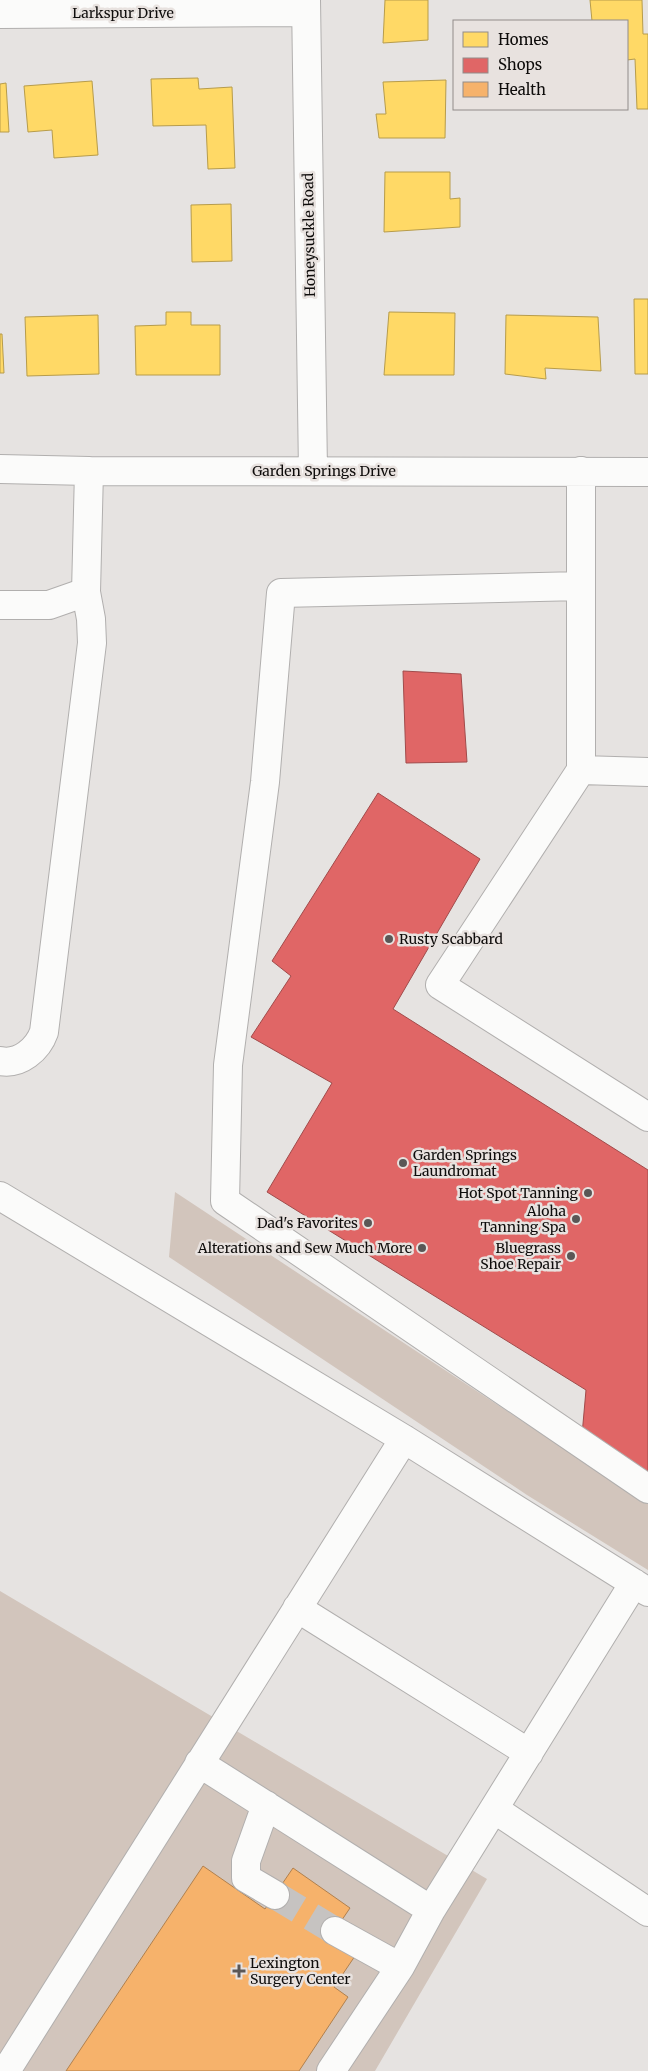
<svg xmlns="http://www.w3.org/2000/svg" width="648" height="2071" font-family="Merriweather,serif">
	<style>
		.green { fill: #d2c5bc }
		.homes { fill: #ffd966; stroke: #b79c4b }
		.shops { fill: #e06666; stroke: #a14b4b }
		.health { fill: #f6b26b; stroke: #b0804e }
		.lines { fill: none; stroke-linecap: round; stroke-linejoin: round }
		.minor-tunnel { stroke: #c6c3c1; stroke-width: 28; stroke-dasharray: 28 14; stroke-linecap: butt }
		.minor-casing { stroke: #b1afae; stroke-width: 30 }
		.minor { stroke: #fbfbfa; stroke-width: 28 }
		.poi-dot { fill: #5a5756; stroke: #e8e2df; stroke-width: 2 }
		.labels { text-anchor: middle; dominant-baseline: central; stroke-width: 5; stroke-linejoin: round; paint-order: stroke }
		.street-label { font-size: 14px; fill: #0e0c0b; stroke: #e8e2df }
		.poi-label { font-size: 14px; fill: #0e0c0b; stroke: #e8e2df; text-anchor: end }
	</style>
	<rect width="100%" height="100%" fill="#e6e3e1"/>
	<path class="green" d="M175,1192L648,1504V1570L527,1495L169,1257Z
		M0,1591L487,1879L375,2071H0Z"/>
	<path class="homes" d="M385,0H428V40L383,43Z
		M590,0H642L643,34H648V109H637L635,59L627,60V21H592Z
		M198,78L199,89L232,87L235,168L208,169L206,125L153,126L151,79Z
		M446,80L445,138H379L376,114H386L383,82Z
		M92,81L98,155L54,158L52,130L28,132L24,86Z
		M6,83L9,132H0V84Z
		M385,172H450V199L460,198V227L384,232Z
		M231,204L232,261L192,262L191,205Z
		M634,299H648V374H635Z
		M166,312H191V325H220V375H136L135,326L166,325Z
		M389,312L455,313L454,375H384Z
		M98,315L99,374L27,376L25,317Z
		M506,315L598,317L601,371L545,368L546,379L505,374Z
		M0,334H2L4,373H0Z"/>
	<path class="shops" d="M403,671L461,674L467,762L406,763Z
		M378,793L480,859L393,1009L648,1170V1476L582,1435L586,1390L267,1192L332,1083L251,1037L291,976L272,961Z"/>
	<path class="health" d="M203,1866L265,1909L293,1868L350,1908L329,1939L355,1956L334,1987L348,1997L299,2071H66Z"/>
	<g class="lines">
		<path class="minor-tunnel" d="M275,1895L335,1931"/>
		<g class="minor-casing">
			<path id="minor" d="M306,0L313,471
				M0,14L306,12
				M0,469L89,471L648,472
				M581,471V770L648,772
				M581,586L281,593L265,782L228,1065L225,1201L648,1489
				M0,605H49L86,592L89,471
				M581,770L440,985L648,1117
				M0,1061C20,1065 38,1049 44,1032L92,643L91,619L86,592
				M0,1196L404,1439L648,1592
				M297,1608L529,1753
				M199,1763L431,1910
				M266,1805L246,1861V1878L275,1895
				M494,1809L648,1912
				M335,1931L400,1967
				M6,2071L404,1439
				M331,2071L400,1967L431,1910L634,1583"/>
		</g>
		<use href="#minor" class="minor"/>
	</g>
	<g class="poi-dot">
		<circle cx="389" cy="939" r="5"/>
		<circle cx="403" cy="1163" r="5"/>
		<circle cx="588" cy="1193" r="5"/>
		<circle cx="576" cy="1219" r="5"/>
		<circle cx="368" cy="1223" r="5"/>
		<circle cx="422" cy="1248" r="5"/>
		<circle cx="571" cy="1256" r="5"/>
		<path d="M236.5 1963.5h5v5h5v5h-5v5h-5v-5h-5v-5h5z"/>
	</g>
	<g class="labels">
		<g class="street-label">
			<text x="123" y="13">Larkspur Drive</text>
			<text transform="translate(309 235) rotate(-91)">Honeysuckle Road</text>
			<text x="324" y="471">Garden Springs Drive</text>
		</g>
		<g class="poi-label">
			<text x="399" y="939" text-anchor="start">Rusty Scabbard</text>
			<text x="413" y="1155" text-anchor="start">Garden Springs<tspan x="413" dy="16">Laundromat</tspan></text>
			<text x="578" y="1193">Hot Spot Tanning</text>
			<text x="566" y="1211">Aloha<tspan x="566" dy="16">Tanning Spa</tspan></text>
			<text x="358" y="1223">Dad's Favorites</text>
			<text x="412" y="1248">Alterations and Sew Much More</text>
			<text x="561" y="1248">Bluegrass<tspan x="561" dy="16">Shoe Repair</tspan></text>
			<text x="250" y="1963" text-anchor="start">Lexington<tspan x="250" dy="16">Surgery Center</tspan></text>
		</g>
	</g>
	<rect x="453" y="20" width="175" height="90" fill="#e8e2df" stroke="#918c8a"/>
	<rect x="463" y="32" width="25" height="15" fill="#ffd966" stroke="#918c8a"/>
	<text x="498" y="45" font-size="15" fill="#0e0c0b">Homes</text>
	<rect x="463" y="58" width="25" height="15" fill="#e06666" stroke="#918c8a"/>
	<text x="498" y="70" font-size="15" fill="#0e0c0b">Shops</text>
	<rect x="463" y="82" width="25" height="15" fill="#f6b26b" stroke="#918c8a"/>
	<text x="498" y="95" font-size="15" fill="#0e0c0b">Health</text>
</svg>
